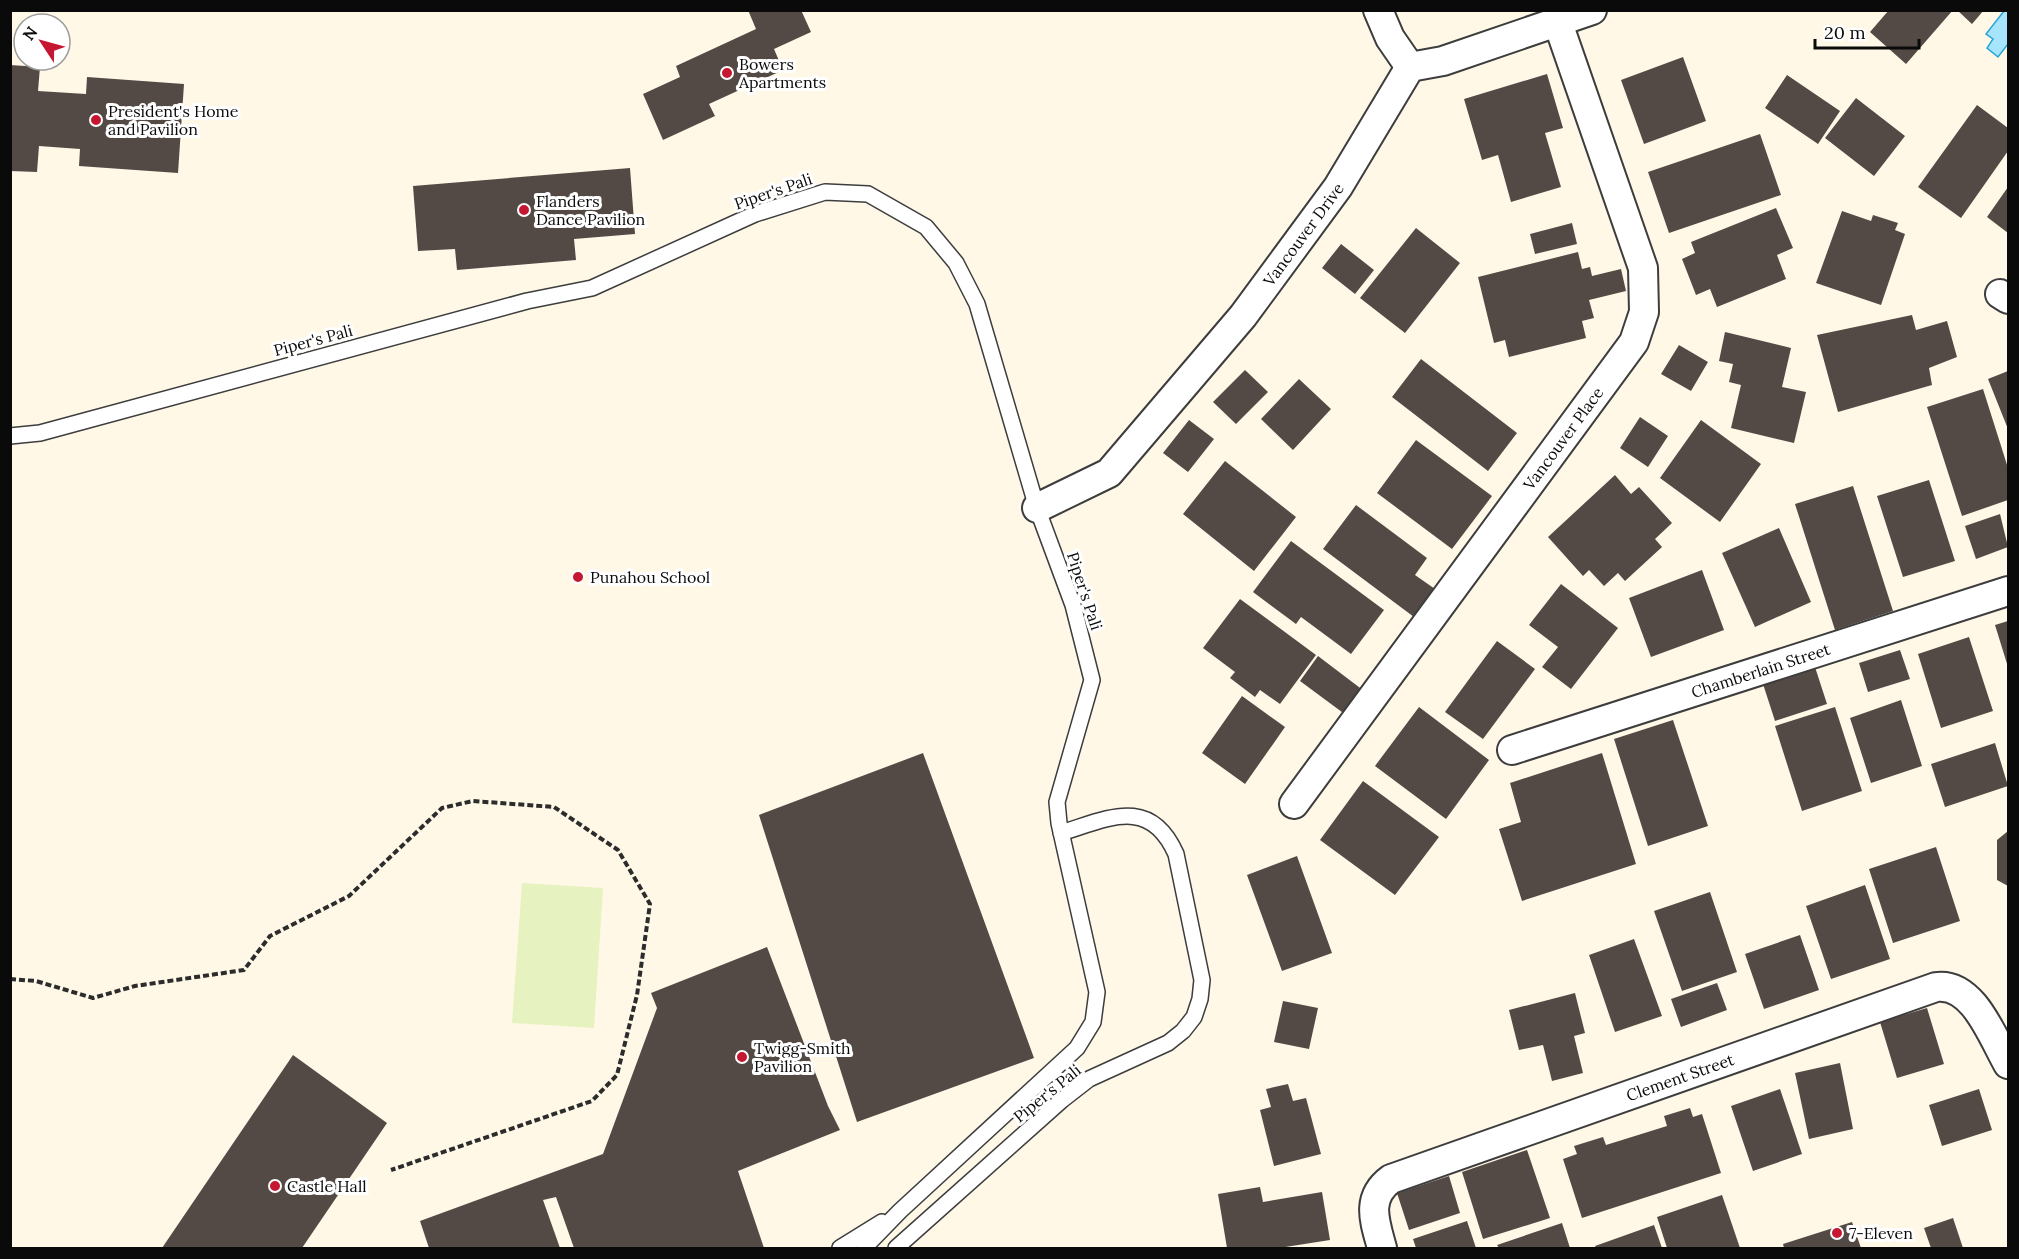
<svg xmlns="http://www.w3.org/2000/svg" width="2019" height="1259" font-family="Lora,serif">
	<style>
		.pitch { fill: #e6f3c0 }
		.water { fill: #a6e5fc; stroke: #27a4d9; stroke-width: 1.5 }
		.building { fill: #534a46 }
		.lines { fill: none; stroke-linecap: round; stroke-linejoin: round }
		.lane-casing { stroke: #3d3d3d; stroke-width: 18 }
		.street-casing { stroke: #3d3d3d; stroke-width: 32 }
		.path { stroke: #2c2c2c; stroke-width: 4; stroke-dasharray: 6 3; stroke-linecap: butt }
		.lane { stroke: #fff; stroke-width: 15 }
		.street { stroke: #fff; stroke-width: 28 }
		.poi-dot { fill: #c51731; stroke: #fff; stroke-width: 2 }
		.labels { text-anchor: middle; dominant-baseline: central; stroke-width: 6; stroke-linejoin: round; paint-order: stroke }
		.poi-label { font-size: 16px; fill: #0a0a0a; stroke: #fff; text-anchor: start }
		.street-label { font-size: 16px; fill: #0a0a0a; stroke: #fff }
	</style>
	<rect width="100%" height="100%" fill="#fff8e7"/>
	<path class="pitch" d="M522,883L603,888L594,1028L512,1023Z"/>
	<path class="water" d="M2004,11H2008V44L1998,57L1987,48L1993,39L1986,34Z"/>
	<path class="building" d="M748,10H801L811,32L774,49L783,70L709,104L715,116L663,140L643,94L680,77L676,66L756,29Z
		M1889,10H1953L1906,64L1870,32Z
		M1957,10H1984L1972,24Z
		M1683,57L1706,121L1644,144L1621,80Z
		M10,65L40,67L38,91L86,94L87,77L184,84L178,173L79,166L80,149L39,146L37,172L10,171Z
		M1547,74L1563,128L1545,133L1561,187L1511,202L1498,155L1482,160L1464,99Z
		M1787,75L1840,111L1818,144L1765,108Z
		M1856,98L1905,136L1874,176L1825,138Z
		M1977,105L2008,128V151L1961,218L1918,187Z
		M1760,134L1781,195L1669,233L1648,172Z
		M630,168L635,234L574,239L576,260L457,270L455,249L418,251L413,186Z
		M2008,187V233L1987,217Z
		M1776,208L1793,248L1777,255L1786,279L1717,307L1710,289L1696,295L1682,259L1695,253L1691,242Z
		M1842,211L1871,221L1873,215L1898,223L1895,230L1905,234L1881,305L1816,283Z
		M1572,223L1577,244L1535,254L1530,234Z
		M1416,228L1460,263L1405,333L1360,298Z
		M1341,244L1374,270L1355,294L1322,268Z
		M1578,252L1582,269L1590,267L1592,276L1621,269L1626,291L1589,300L1594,318L1582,321L1586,338L1509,357L1505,340L1494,343L1478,277Z
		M1912,315L1916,330L1947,321L1957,357L1929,368L1932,385L1838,412L1817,335Z
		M1725,332L1791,348L1782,387L1806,392L1794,443L1731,428L1741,385L1729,382L1733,364L1719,361Z
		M1679,345L1708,362L1691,391L1661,374Z
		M1421,359L1517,433L1488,471L1392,397Z
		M1245,370L1268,392L1236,424L1213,402Z
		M2008,371V429L1988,379Z
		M1299,379L1331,409L1293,450L1261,419Z
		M1983,389L2008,468V500L1962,516L1927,407Z
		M1640,417L1668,436L1648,467L1620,448Z
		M1189,420L1214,439L1188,472L1163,453Z
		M1701,420L1761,464L1720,522L1660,478Z
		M1416,440L1492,496L1452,549L1377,493Z
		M1225,461L1296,517L1254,571L1183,514Z
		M1615,475L1631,494L1639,487L1672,523L1655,539L1662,547L1625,581L1618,573L1604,586L1589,570L1583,576L1548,537Z
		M1929,480L1955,561L1903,577L1877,496Z
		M1853,486L1893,611L1835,630L1795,504Z
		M1356,505L1427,558L1415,575L1435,589L1414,617L1323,549Z
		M2000,514L2008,547L1976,559L1965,526Z
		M1779,528L1811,602L1755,627L1722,553Z
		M1291,541L1384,610L1351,654L1301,617L1296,624L1253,592Z
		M1702,570L1724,630L1651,657L1629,598Z
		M1561,584L1618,628L1571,689L1542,667L1558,647L1529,625Z
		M1240,599L1316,655L1280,704L1260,690L1255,697L1230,678L1235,672L1203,648Z
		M2008,621V667L1995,625Z
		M1969,637L1993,711L1941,728L1918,654Z
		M1497,641L1535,669L1483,739L1445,712Z
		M1900,650L1910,679L1868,692L1859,663Z
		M1318,656L1368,694L1350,718L1300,681Z
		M1815,667L1827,704L1775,721L1763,684Z
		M1242,696L1285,727L1245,784L1202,753Z
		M1901,700L1922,766L1871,783L1850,718Z
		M1419,707L1489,760L1446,819L1375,766Z
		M1835,707L1862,791L1802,811L1775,726Z
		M1673,720L1708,826L1648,846L1614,739Z
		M1995,743L2008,786L1945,807L1931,764Z
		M923,753L1034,1058L857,1122L759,815Z
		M1602,753L1636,864L1522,901L1499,829L1521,822L1510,783Z
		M1363,781L1439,837L1395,895L1320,840Z
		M2008,831V886L1997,880V840Z
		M1936,847L1960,921L1893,943L1869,869Z
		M1297,856L1332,953L1282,971L1247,875Z
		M1865,885L1890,959L1831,979L1806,906Z
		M1710,892L1737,972L1682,991L1654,911Z
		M1800,935L1819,990L1764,1009L1745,954Z
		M1634,939L1662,1016L1615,1032L1589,955Z
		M767,947L828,1106L840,1130L738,1171L764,1248H574L556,1197L543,1200L560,1248H429L420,1221L603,1154L657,1008L651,993Z
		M1717,983L1727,1010L1681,1027L1671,999Z
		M1575,993L1585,1033L1574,1036L1583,1073L1552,1081L1543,1045L1519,1050L1509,1010Z
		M1283,1001L1318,1008L1309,1049L1274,1042Z
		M1927,1008L1944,1064L1897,1078L1880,1022Z
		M293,1055L387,1123L302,1248H162Z
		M1840,1063L1853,1129L1809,1139L1795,1073Z
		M1288,1084L1293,1101L1306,1098L1321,1154L1274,1166L1260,1110L1271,1107L1266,1089Z
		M1780,1089L1802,1154L1753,1171L1731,1106Z
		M1979,1089L1992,1130L1942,1146L1929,1105Z
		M1690,1108L1693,1117L1702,1114L1721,1173L1582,1218L1563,1159L1577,1154L1574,1146L1603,1137L1606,1145L1667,1126L1664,1116Z
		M1527,1150L1550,1218L1483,1239L1462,1172Z
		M1449,1176L1460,1213L1409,1230L1397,1193Z
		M1260,1187L1263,1202L1322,1192L1330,1240L1279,1248H1227L1218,1194Z
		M1722,1195L1740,1248H1667L1657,1217Z
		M1953,1218L1963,1248H1931L1924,1228Z
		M1467,1221L1476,1248H1416L1413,1239Z
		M1852,1222L1861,1248H1784L1783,1244Z
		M1562,1223L1570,1248H1499L1497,1245Z
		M1654,1225L1662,1248H1596L1595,1246Z"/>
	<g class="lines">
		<g class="lane-casing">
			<path id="lane" d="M10,436L40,433L527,301L592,288L755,214L825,192L868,194L926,227L956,263L977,304L1037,508L1073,605L1092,680L1057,802L1059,823L1097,992L1093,1022L1077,1048L900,1211L864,1248
				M840,1248L882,1222
				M896,1248L1062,1100L1089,1079L1168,1043L1183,1031L1194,1017L1200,999L1202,980L1176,854C1150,795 1107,819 1061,833"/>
		</g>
		<g class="street-casing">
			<g id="street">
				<path d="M1378,10L1390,38L1410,67"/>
				<path d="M2000,294L2008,299"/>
				<path id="s1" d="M1037,508L1109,473L1243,316L1338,187L1410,67L1443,61L1592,10"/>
				<path id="s2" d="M1512,750L2008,591"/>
				<path id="s3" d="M1294,804L1634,342L1644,312L1643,268L1558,23"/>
				<path id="s4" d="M1382,1248C1375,1222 1365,1198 1391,1179L1936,987C1973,982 1992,1036 2008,1064"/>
			</g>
		</g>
		<path class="path" d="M10,979L36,981L93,998L135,986L244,970L270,936L349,896L442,808L473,801L554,807L618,850L650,904L637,995L617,1075L592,1101L391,1170"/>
		<use href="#lane" class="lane"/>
		<use href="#street" class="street"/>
	</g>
	<g class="poi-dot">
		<circle cx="727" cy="73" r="6"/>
		<circle cx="96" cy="120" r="6"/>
		<circle cx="524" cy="210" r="6"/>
		<circle cx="578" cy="577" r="6"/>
		<circle cx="742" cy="1057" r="6"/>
		<circle cx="275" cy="1186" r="6"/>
		<circle cx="1837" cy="1233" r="6"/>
	</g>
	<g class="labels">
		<g class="poi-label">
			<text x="739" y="64">Bowers<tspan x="739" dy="18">Apartments</tspan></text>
			<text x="108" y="111">President's Home<tspan x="108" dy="18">and Pavilion</tspan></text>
			<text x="536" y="201">Flanders<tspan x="536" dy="18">Dance Pavilion</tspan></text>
			<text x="590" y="577">Punahou School</text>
			<text x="754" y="1048">Twigg-Smith<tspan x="754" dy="18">Pavilion</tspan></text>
			<text x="287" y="1186">Castle Hall</text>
			<text x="1849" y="1233">7-Eleven</text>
		</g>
		<g class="street-label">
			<text transform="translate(773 191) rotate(-19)">Piper's Pali</text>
			<text stroke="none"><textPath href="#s1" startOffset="388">Vancouver Drive</textPath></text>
			<text transform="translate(313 340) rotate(-15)">Piper's Pali</text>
			<text stroke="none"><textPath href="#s3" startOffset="454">Vancouver Place</textPath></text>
			<text transform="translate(1085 591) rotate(72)">Piper's Pali</text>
			<text stroke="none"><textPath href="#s2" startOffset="261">Chamberlain Street</textPath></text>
			<text stroke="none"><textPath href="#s4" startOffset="382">Clement Street</textPath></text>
			<text transform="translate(1047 1093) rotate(-39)">Piper's Pali</text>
		</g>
	</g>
	<rect width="2019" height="1259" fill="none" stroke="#0a0a0a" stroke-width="24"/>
	<g transform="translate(42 42) rotate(306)"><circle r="28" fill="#ffffff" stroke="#9d9d9d" stroke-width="1.5"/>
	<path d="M0-4.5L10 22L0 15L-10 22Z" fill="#c51731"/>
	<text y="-9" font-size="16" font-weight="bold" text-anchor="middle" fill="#0a0a0a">N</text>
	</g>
	<path d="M1815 39v9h104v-9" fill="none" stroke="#0a0a0a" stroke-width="3"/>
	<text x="1824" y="39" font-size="18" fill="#0a0a0a" stroke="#ffffff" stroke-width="4.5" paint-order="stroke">20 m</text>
</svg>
